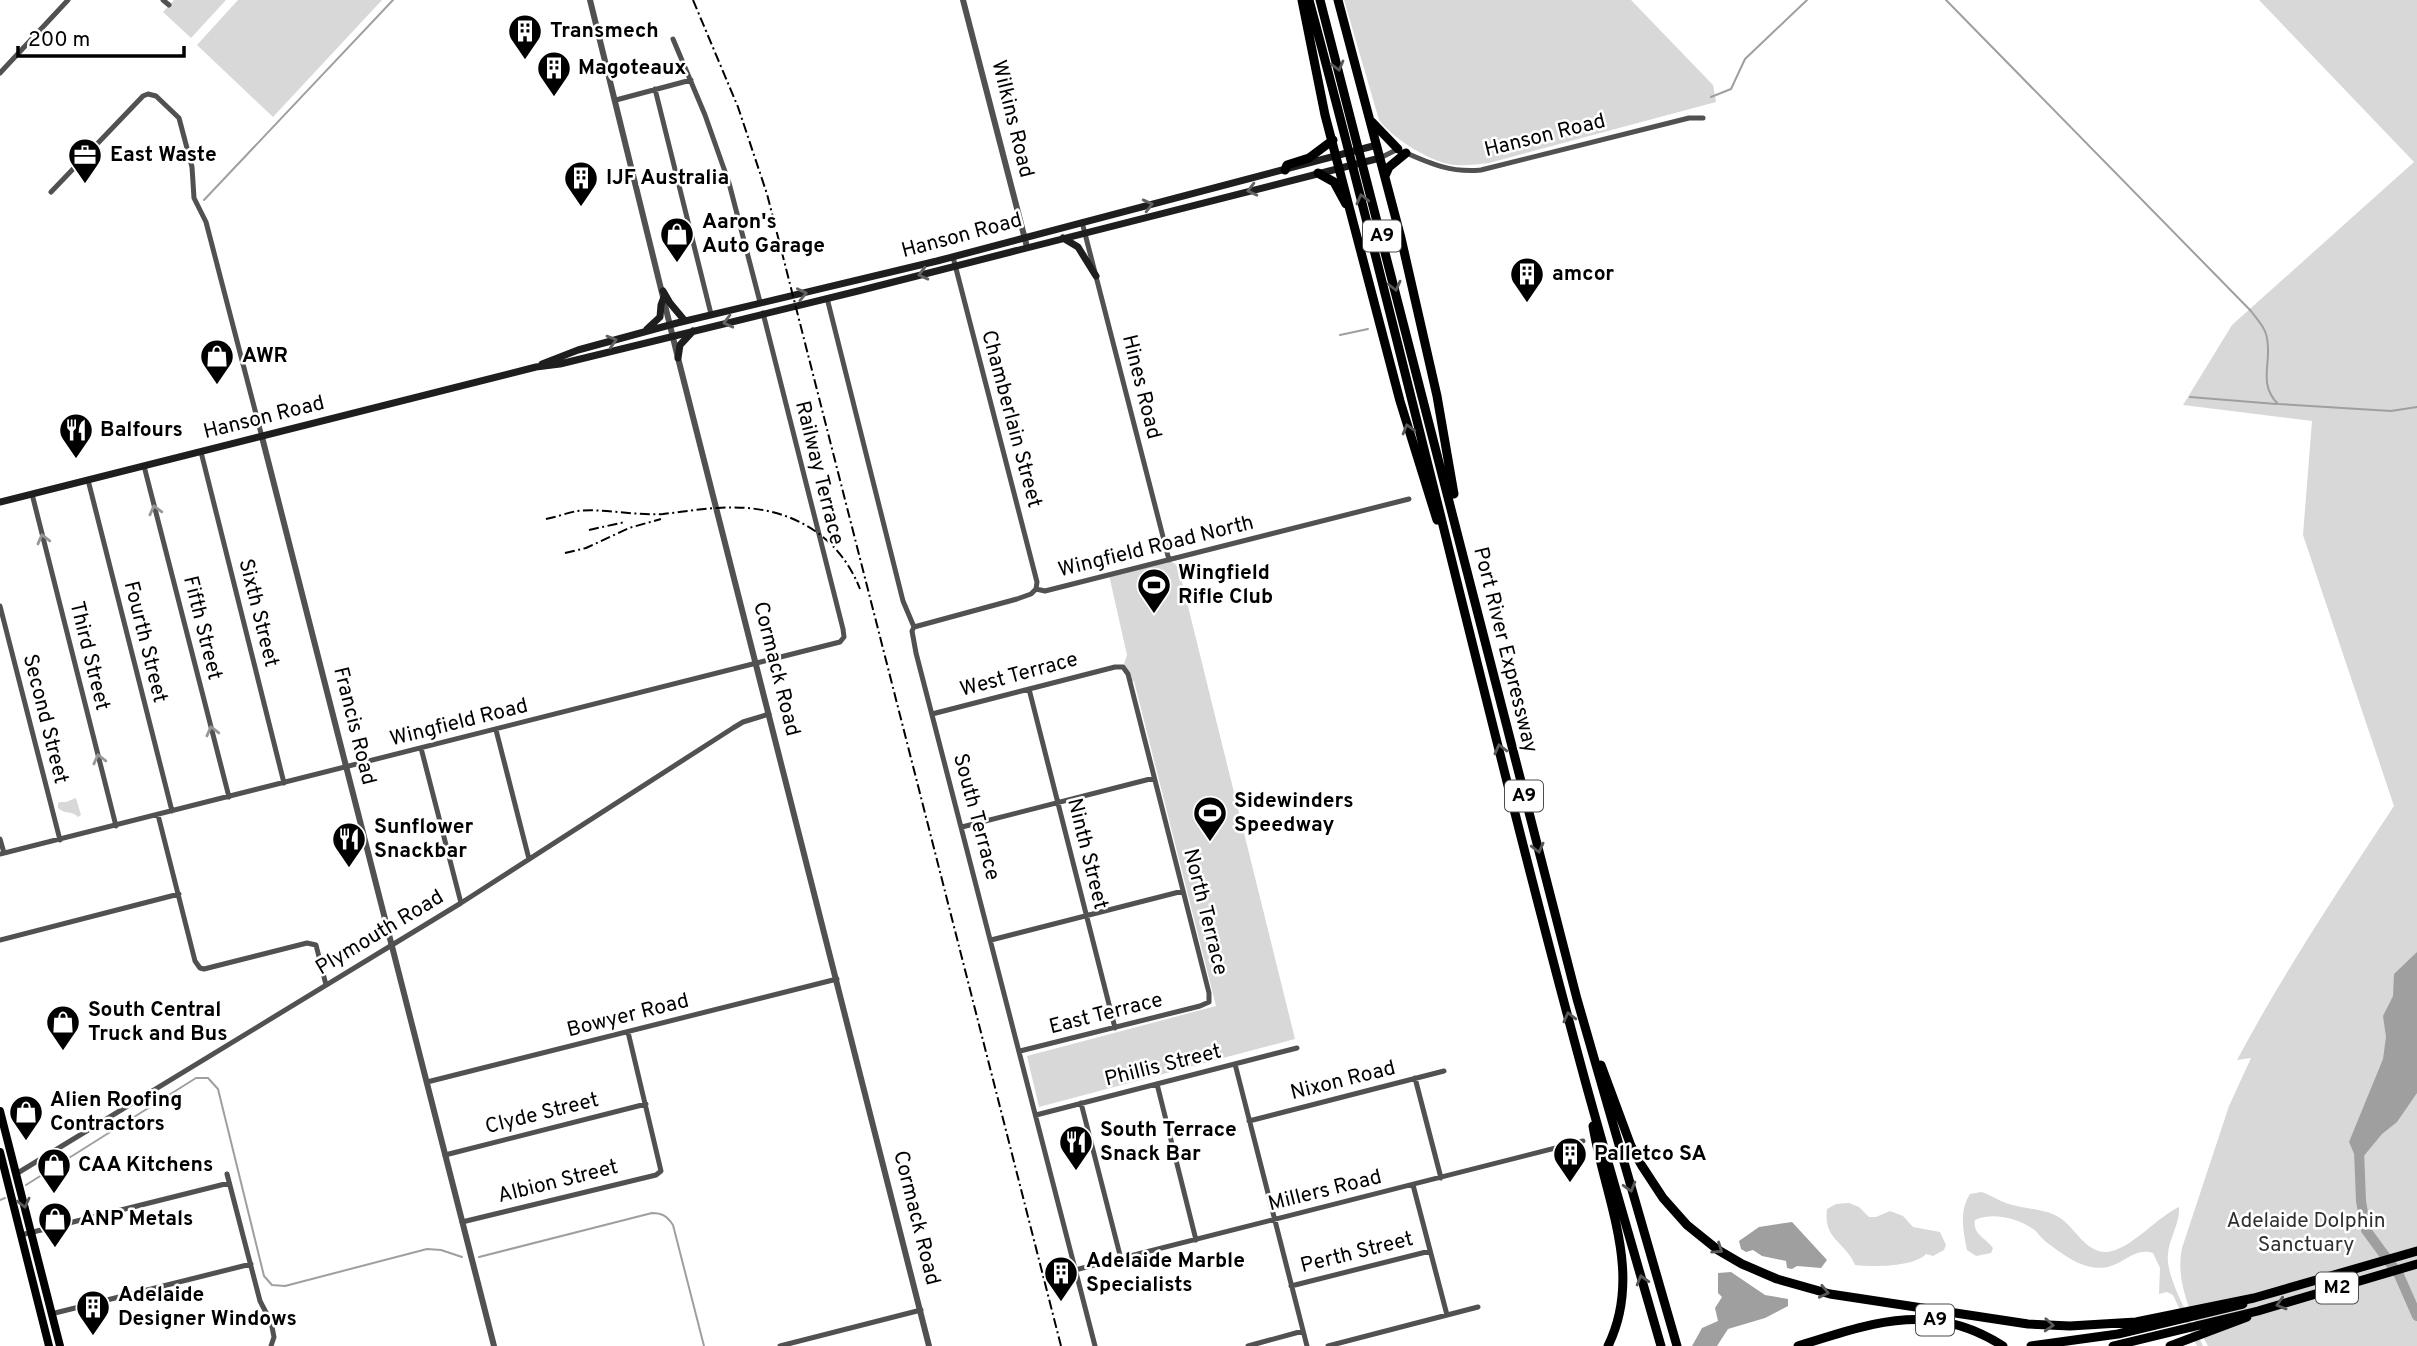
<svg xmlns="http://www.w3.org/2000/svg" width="2417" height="1346" font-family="Overpass,sans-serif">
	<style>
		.green { fill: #d8d8d8 }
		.water { fill: #9f9f9f }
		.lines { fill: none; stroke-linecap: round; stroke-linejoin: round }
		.stream { stroke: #9f9f9f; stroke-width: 2 }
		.river { stroke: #9f9f9f; stroke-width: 10 }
		.minor { stroke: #515151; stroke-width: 5 }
		.tertiary { stroke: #515151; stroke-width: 6 }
		.secondary { stroke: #1e1e1e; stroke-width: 7 }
		.trunk { stroke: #000; stroke-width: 8 }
		.motorway { stroke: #000; stroke-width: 9 }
		.rail { stroke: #000; stroke-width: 2; stroke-dasharray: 10 3.5 2 3.5; stroke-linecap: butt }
		.oneway { stroke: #595959 }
		.oneway2 { stroke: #626262 }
		.oneway3 { stroke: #979797 }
		.labels { text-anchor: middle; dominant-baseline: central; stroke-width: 5; stroke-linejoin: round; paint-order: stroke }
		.shield { fill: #fff; stroke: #4c4c4c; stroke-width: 2 }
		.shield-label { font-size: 19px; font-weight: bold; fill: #000 }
		.poi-label { font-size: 21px; font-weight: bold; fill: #000; stroke: #fff; text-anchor: start }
		.street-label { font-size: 21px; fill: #000; stroke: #fff }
		.park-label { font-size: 21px; fill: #2f2f2f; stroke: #fff }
	</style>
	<rect width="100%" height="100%" fill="#fff"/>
	<path class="green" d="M174,0H226L191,38L163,12Z
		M238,0H382L273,117L197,45Z
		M1344,0H1631L1713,85L1716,102L1489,163C1478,164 1467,166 1455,165C1433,164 1392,138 1379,120Z
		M2259,0H2417V1346H2208C2191,1316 2175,1282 2182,1248L2229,1106L2251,1058L2237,1060C2284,972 2339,889 2394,806L2303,535L2312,421L2183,405L2232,325L2414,162Z
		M1169,560L1178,566L1295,1039L1039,1107L1027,1056L1216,1006L1134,681L1130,682L1123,667L1127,655L1109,575Z
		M76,798L81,815L78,817C72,810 65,815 58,808V803L60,802H66Z
		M1981,1192C1989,1194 1994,1198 2001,1201C2020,1210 2047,1207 2063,1220C2077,1231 2089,1257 2112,1251C2135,1245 2156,1218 2179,1207C2180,1224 2169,1238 2168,1254C2165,1278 2193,1323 2203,1346H2197L2173,1295L2167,1292L2159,1294L2160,1268L2153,1253C2127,1245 2120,1279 2081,1264C2072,1261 2052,1247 2044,1240C2040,1237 2037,1231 2033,1229C2017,1218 1992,1212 1975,1220C1972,1234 1986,1238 1993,1248L1991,1253L1976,1256L1967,1250C1963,1230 1959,1211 1970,1194Z
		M1849,1203L1859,1207L1869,1217H1876L1890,1211L1903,1216L1913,1227L1940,1232L1946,1245L1944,1250L1933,1256L1926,1254C1914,1267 1873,1267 1855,1265C1845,1241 1823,1240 1827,1209L1836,1204Z"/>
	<path class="water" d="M2417,952V1093L2397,1122L2382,1134L2358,1163L2349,1142L2383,1059L2386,1037L2383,1016L2393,996L2394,974Z
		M1792,1222L1827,1260L1821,1268L1797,1266L1792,1269L1787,1268L1786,1261L1762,1256L1753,1250L1746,1252L1741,1249L1739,1241L1759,1227Z
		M1731,1272L1765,1295L1788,1299V1306L1765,1318L1728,1329L1717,1346H1692L1702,1328L1718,1321L1715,1308L1722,1297L1718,1293V1273Z"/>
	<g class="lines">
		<path class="stream" d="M1946,0L2251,311C2256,318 2264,326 2266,334C2274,360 2256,382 2278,404L2391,411L2417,407
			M1711,97L1731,89L1745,59L1807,0
			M204,200L393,0
			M1340,335L1368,329
			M2190,397L2276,404
			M26,1185L196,1078H208L218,1089L264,1276L272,1285L285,1286L427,1249L441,1250L462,1257
			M0,1200L5,1198
			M479,1257L652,1213C662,1213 667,1216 673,1225L704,1346"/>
		<path class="river" d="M2359,1150L2361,1201L2366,1230L2399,1275L2417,1316"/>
		<path class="minor" d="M163,0L169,5
			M673,39L705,115L729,183L760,302
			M0,73L68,0
			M655,89L711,314
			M616,100L691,80
			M1404,152C1431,164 1452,173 1481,170L1689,118H1703
			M1380,158L1398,149
			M51,192L143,96L148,94L156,96L179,118L192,167L194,198L206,222L262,437
			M1082,222L1169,560
			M953,257L1037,582L1036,589
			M827,298L903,601L914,627L912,631L916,653L1095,1346
			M201,452L284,783
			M144,466L229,797
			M88,480L172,811
			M32,494L116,826
			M0,606L60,840
			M914,627L1017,599L1031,594L1036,589L1045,591L1409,499
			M1029,689L1115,1028
			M932,714L1115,667H1123L1128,674L1209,993V1002L1200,1006L1020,1051
			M496,730L529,859
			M421,748L461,903
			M158,815L195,961L200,968L204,969L307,943L316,945L326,985
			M962,827L1154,778
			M0,839L4,853
			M0,854L840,642L844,637L843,629L763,313
			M0,940L179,894
			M991,940L1183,891
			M1235,1064L1307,1346
			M1415,1078L1441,1178
			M427,1082L837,979
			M1157,1084L1196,1240
			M1081,1103L1121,1259
			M1036,1115L1297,1048
			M1249,1121L1444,1071
			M445,1155L646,1104
			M16,1174L461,903L733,728L743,722L769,714
			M227,1174L260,1301L271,1322L274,1337L271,1346
			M1413,1185L1447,1315
			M462,1222L656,1175L661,1171L628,1032
			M21,1235L229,1183
			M1075,1270L1583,1141
			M1291,1286L1430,1251
			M51,1314L251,1264
			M780,1346L921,1310
			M1248,1346L1303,1331
			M1328,1346L1478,1307"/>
		<path class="tertiary" d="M590,0L678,358L929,1346
			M963,0L1027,247
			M262,437L494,1346"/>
		<path class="secondary" d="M1063,238L1078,247L1096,276
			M663,291L670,303L685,321
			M647,329L660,317L661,305L664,297
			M678,358L680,345L693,331
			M542,364L578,350L677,323L937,261L1377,145
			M0,502L536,367L560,364L858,291L1380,158"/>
		<path class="trunk" d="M0,1111L60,1346
			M0,1152L49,1346"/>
		<path class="motorway" d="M1302,0L1325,115L1400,401L1437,520
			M1309,0C1406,360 1488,724 1586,1084C1610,1171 1636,1259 1661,1346
			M1320,0L1577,999L1677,1346
			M1338,0L1401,238L1437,396L1454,494
			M1372,122L1398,149
			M1285,170L1287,165L1309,158L1333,140
			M1318,173L1334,182L1346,204
			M1385,176L1389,167L1406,153
			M1601,1065L1631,1146L1642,1166L1663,1198L1687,1225L1718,1250L1742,1264L1777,1279L1830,1294L2028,1324L2070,1326L2136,1322L2254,1298L2417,1251
			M1593,1126C1605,1199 1644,1273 1608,1346
			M1798,1346C1871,1323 1932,1300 2003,1346
			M2031,1346L2118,1334L2243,1304
			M2113,1346L2258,1311L2417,1264
			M2170,1346L2247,1317"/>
		<path class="rail" d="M693,0L738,107L767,194L1061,1346
			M546,519C556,517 567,513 577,511C605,508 635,516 663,514C681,512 699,509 717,508C780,503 836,528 860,589
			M589,530L625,522
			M565,553L586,548L629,528L661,519"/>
	</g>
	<defs><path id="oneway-chevron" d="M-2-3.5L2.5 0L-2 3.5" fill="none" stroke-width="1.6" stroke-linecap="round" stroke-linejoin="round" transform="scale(1.75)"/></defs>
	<g class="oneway">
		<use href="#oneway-chevron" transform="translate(1338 66) rotate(75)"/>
		<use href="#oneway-chevron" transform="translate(1362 199) rotate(-104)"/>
		<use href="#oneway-chevron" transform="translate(1395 286) rotate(76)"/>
		<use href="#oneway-chevron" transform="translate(1408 429) rotate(-106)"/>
		<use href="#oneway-chevron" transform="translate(1500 749) rotate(-104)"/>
		<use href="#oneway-chevron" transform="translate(1538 848) rotate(76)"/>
		<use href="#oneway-chevron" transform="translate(1569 1017) rotate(-104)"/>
		<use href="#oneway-chevron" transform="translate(1630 1187) rotate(74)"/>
		<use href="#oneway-chevron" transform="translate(24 1203) rotate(76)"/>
		<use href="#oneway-chevron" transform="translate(1718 1249) rotate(34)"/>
		<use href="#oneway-chevron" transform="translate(1642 1280) rotate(-106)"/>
		<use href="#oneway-chevron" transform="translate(1824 1292) rotate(12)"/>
		<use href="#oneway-chevron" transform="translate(2281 1304) rotate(164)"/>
		<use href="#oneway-chevron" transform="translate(2049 1325) rotate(3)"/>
	</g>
	<g class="oneway2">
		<use href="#oneway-chevron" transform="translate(1252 190) rotate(166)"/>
		<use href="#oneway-chevron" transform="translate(1148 205) rotate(-14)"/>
		<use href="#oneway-chevron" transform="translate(923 274) rotate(166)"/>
		<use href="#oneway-chevron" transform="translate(802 294) rotate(-12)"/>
		<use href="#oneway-chevron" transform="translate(728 322) rotate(166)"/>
		<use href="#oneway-chevron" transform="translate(612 341) rotate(-16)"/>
	</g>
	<g class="oneway3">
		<use href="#oneway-chevron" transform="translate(155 510) rotate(-104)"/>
		<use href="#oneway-chevron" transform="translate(43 539) rotate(-104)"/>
		<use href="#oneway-chevron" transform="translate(212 731) rotate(-104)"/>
		<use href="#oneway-chevron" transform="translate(99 759) rotate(-104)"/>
	</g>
	<defs>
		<g id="building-pin" transform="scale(1.75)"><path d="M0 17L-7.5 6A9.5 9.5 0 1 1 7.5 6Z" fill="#000" stroke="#fff"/><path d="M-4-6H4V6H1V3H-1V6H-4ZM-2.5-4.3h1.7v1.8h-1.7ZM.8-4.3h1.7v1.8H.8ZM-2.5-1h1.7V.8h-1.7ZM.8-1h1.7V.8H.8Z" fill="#fff"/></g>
		<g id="office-pin" transform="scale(1.75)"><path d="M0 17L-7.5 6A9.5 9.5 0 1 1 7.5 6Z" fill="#000" stroke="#fff"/><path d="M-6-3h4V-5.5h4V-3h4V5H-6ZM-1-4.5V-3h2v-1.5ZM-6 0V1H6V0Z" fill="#fff"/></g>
		<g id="shop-pin" transform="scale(1.75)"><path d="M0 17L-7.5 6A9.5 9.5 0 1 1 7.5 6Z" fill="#000" stroke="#fff"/><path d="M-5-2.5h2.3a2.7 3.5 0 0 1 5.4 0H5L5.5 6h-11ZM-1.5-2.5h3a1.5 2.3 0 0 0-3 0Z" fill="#fff"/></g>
		<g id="restaurant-pin" transform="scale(1.75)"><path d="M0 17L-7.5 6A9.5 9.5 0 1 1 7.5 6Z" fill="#000" stroke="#fff"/><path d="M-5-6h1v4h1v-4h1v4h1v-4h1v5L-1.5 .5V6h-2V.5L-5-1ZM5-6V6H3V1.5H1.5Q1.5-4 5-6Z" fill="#fff"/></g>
		<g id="stadium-pin" transform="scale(1.75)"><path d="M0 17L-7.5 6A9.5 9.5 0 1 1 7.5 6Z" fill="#000" stroke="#fff"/><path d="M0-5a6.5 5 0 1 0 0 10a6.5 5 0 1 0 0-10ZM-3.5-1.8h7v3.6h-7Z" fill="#fff"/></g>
	</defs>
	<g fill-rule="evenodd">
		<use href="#building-pin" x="525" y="31"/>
		<use href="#building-pin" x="554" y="68"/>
		<use href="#office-pin" x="85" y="155"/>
		<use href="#building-pin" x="581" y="178"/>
		<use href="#shop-pin" x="677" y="234"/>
		<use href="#building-pin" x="1527" y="274"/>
		<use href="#shop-pin" x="217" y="356"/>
		<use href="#restaurant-pin" x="76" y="430"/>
		<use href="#stadium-pin" x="1154" y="585"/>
		<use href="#stadium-pin" x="1210" y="813"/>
		<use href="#restaurant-pin" x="349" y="839"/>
		<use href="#shop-pin" x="63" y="1022"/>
		<use href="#shop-pin" x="26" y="1112"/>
		<use href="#restaurant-pin" x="1076" y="1142"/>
		<use href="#building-pin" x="1570" y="1154"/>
		<use href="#shop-pin" x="54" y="1165"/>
		<use href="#shop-pin" x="55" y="1219"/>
		<use href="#building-pin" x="1061" y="1273"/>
		<use href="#building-pin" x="93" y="1307"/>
	</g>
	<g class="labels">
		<g class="shield">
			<rect x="1363" y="220.5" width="38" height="31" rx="5"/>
			<rect x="1505" y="780.5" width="38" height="31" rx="5"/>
			<rect x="2316" y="1272.5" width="42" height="31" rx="5"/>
			<rect x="1916" y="1304.5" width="38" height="31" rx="5"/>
		</g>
		<g class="shield-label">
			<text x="1382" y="236">A9</text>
			<text x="1524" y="796">A9</text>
			<text x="2337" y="1288">M2</text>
			<text x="1935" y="1320">A9</text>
		</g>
		<g class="poi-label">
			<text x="550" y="31">Transmech</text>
			<text x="578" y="68">Magoteaux</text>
			<text x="110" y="155">East Waste</text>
			<text x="606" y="178">IJF Australia</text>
			<text x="702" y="222">Aaron's<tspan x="702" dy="24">Auto Garage</tspan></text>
			<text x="1552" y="274">amcor</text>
			<text x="242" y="356">AWR</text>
			<text x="100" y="430">Balfours</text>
			<text x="1178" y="573">Wingfield<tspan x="1178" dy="24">Rifle Club</tspan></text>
			<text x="1234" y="801">Sidewinders<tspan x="1234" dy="24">Speedway</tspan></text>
			<text x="374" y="827">Sunflower<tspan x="374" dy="24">Snackbar</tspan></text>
			<text x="88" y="1010">South Central<tspan x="88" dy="24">Truck and Bus</tspan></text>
			<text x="50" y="1100">Alien Roofing<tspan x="50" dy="24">Contractors</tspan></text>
			<text x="1100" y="1130">South Terrace<tspan x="1100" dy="24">Snack Bar</tspan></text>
			<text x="1594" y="1154">Palletco SA</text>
			<text x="78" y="1165">CAA Kitchens</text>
			<text x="80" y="1219">ANP Metals</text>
			<text x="1086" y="1261">Adelaide Marble<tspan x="1086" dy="24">Specialists</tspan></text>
			<text x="118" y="1295">Adelaide<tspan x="118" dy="24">Designer Windows</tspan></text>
		</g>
		<g class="street-label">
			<text transform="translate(1012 119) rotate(76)">Wilkins Road</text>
			<text transform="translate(1545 136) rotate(-14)">Hanson Road</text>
			<text transform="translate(962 236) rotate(-15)">Hanson Road</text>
			<text transform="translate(1141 387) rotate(76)">Hines Road</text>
			<text transform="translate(264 418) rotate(-14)">Hanson Road</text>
			<text transform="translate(1011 419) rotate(75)">Chamberlain Street</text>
			<text transform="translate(819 473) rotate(76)">Railway Terrace</text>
			<text transform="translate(1156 547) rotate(-14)">Wingfield Road North</text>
			<text transform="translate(258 613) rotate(76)">Sixth Street</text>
			<text transform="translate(202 628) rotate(76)">Fifth Street</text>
			<text transform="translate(145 642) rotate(76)">Fourth Street</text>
			<text transform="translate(1505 650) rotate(76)">Port River Expressway</text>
			<text transform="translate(89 656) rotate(76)">Third Street</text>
			<text transform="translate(776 669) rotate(76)">Cormack Road</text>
			<text transform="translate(1019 675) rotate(-15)">West Terrace</text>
			<text transform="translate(45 719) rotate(76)">Second Street</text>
			<text transform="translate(459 723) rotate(-14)">Wingfield Road</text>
			<text transform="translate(354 726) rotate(76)">Francis Road</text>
			<text transform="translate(976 817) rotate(75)">South Terrace</text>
			<text transform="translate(1087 854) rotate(76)">Ninth Street</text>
			<text transform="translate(1205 912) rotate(76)">North Terrace</text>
			<text transform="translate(380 933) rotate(-31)">Plymouth Road</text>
			<text transform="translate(1106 1014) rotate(-14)">East Terrace</text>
			<text transform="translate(628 1016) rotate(-14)">Bowyer Road</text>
			<text transform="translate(1163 1066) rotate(-14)">Phillis Street</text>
			<text transform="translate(1343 1081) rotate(-14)">Nixon Road</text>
			<text transform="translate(542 1114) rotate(-14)">Clyde Street</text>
			<text transform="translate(558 1182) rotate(-14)">Albion Street</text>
			<text transform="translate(1325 1191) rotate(-14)">Millers Road</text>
			<text transform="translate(916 1218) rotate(76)">Cormack Road</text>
			<text transform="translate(1357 1253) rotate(-14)">Perth Street</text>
		</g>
		<g class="park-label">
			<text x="2306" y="1221">Adelaide Dolphin<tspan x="2306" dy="24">Sanctuary</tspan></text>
		</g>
	</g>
	<path d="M18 46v10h166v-10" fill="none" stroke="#000000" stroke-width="3.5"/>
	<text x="28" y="46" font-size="21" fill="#000000" stroke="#ffffff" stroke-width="5" paint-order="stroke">200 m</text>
</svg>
